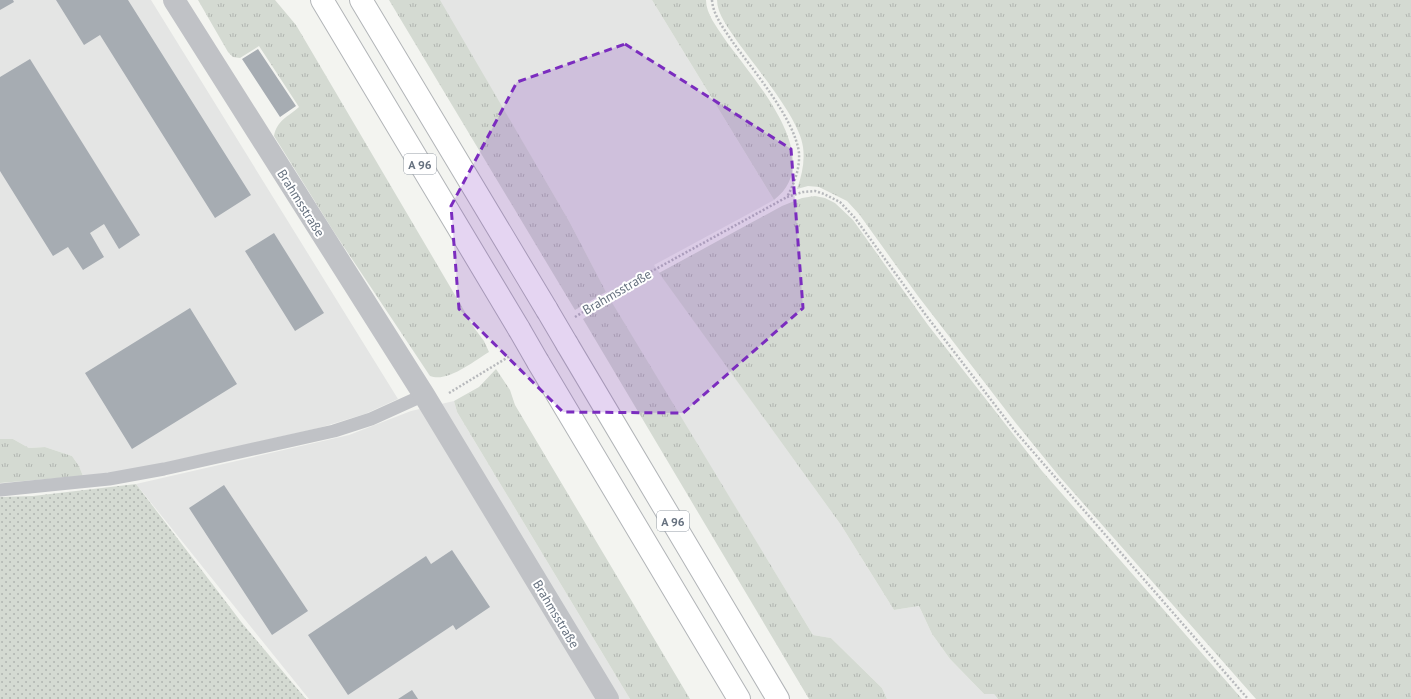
<svg xmlns="http://www.w3.org/2000/svg" width="1411" height="699" font-family="'PT Sans',sans-serif">
	<style>
		.built { fill: #e4e5e4 }
		.grass { fill: url(#grass-tufts) }
		.garden { fill: url(#garden-dots) }
		.building { fill: #a6acb2 }
		.lines { fill: none; stroke-linecap: round; stroke-linejoin: round }
		.motorway-casing { stroke: #b2b5b8; stroke-width: 24 }
		.path { stroke: #b7b9bc; stroke-width: 2.5; stroke-dasharray: 2 2; stroke-linecap: butt }
		.service { stroke: #c0c2c6; stroke-width: 13 }
		.minor { stroke: #c0c2c6; stroke-width: 22 }
		.motorway { stroke: #fff; stroke-width: 22 }
		.motorway-bridge-casing { stroke: #b2b5b8; stroke-width: 24; stroke-linecap: butt }
		.motorway-bridge { stroke: #fff; stroke-width: 22 }
		.marked { fill: #7b2cbf; fill-opacity: 0.2; stroke: #7b2cbf; stroke-width: 3; stroke-dasharray: 8 5; stroke-linejoin: round }
		.labels { text-anchor: middle; dominant-baseline: central; stroke-width: 4; stroke-linejoin: round; paint-order: stroke }
		.shield { fill: #fff; stroke: #949ca5; stroke-width: 1 }
		.shield-label { font-size: 12px; font-weight: bold; fill: #66717f }
		.street-label { font-size: 13px; fill: #66717f; stroke: #fff }
	</style>
	<defs>
		<pattern id="grass-tufts" width="24" height="20" patternUnits="userSpaceOnUse"><rect width="24" height="20" fill="#d4dad2"/><path d="M3 7l-1-3M5 7V3M7 7l1-3M15 17l-1-3M17 17v-4M19 17l1-3" fill="none" stroke="#b0b5b0"/></pattern>
		<pattern id="garden-dots" width="8" height="8" patternUnits="userSpaceOnUse"><rect width="8" height="8" fill="#d4dad2"/><path d="M2 2h.1M6 6h.1" fill="none" stroke="#b0b5b0" stroke-width="1.8" stroke-linecap="round"/></pattern>
	</defs>
	<rect width="100%" height="100%" fill="#f3f4f0"/>
	<path class="built" d="M0,0H151L398,399L365,414L319,428L137,469L83,476L79,466L72,456L45,447L29,448L13,439H0Z
		M439,0H652L774,200L654,265L841,525L894,610L919,606L932,634L950,659L984,694H994L998,699H887L882,688L831,638L813,635L613,306L569,221Z
		M454,401L457,412L630,699H309L136,484L349,435L411,411Z"/>
	<path class="grass" d="M198,0H275L296,25L475,329L484,341L489,352C474,361 447,383 430,376L334,232L274,136C277,120 288,117 299,107L259,46L240,58L233,57L228,52Z
		M389,0H440L569,221L606,292L575,310Z
		M652,0H706C706,14 717,27 724,38C750,76 829,158 774,200Z
		M717,0H1411V699H1256L1059,476L1015,422L918,296L859,214L847,201L819,187L808,186L797,189C802,175 805,161 803,147C800,119 754,65 737,41C729,29 717,14 717,0Z
		M815,196L825,198L835,203L853,220L928,325L1042,471L1242,699H998L994,694H984L950,659L932,634L919,606L894,610L841,525L659,273L782,206L802,198Z
		M611,301L813,635L831,638L882,688L887,699H809L583,319Z
		M496,369L510,390L515,405L690,699H630L457,412L454,401L479,387Z
		M0,439H13L29,448L45,447L72,456L79,466L83,476L0,483Z"/>
	<path class="garden" d="M136,484L242,623L306,699H0V497L33,496Z"/>
	<path class="building" d="M0,0H13L14,2L0,10Z
		M56,0H128L251,195L215,218L100,35L84,45Z
		M258,49L296,106L280,117L242,59Z
		M30,59L140,235L119,249L104,224L90,233L104,257L83,270L68,247L53,256L0,171V77Z
		M274,233L324,313L295,331L245,251Z
		M190,308L237,384L132,449L85,373Z
		M224,485L308,611L272,635L189,508Z
		M452,550L490,607L456,630L453,625L348,695L308,635L426,556L431,564Z
		M412,690L418,699H398Z"/>
	<g class="lines">
		<g class="motorway-casing">
			<path id="motorway" d="M322,0L519,329
				M361,0L547,310
				M567,344L778,699
				M538,362L739,699"/>
		</g>
		<path class="path" d="M712,0C713,15 724,29 732,41C752,69 795,119 799,153C800,169 794,184 787,197L803,192L815,191L824,194L840,202L855,218L925,314L1015,431L1248,699
			M575,317L623,287L787,197
			M449,393L510,356"/>
		<path class="service" d="M0,490L109,479L164,469L334,431L371,419L424,395"/>
		<path class="minor" d="M174,0L424,395L608,699"/>
		<use href="#motorway" class="motorway"/>
		<g class="motorway-bridge-casing">
			<path id="motorway-bridge" d="M547,310L567,344
				M519,329L538,362"/>
		</g>
		<use href="#motorway-bridge" class="motorway-bridge"/>
	</g>
	<path class="marked" d="M625,44L791,149L803,308L683,413L563,412L459,309L451,206L517,82Z"/>
	<g class="labels">
		<g class="shield">
			<rect x="404" y="154" width="32" height="20" rx="3"/>
			<rect x="657" y="511" width="32" height="20" rx="3"/>
		</g>
		<g class="shield-label">
			<text x="420" y="164">A 96</text>
			<text x="673" y="521">A 96</text>
		</g>
		<g class="street-label">
			<text transform="translate(301 203) rotate(58)">Brahmsstraße</text>
			<text transform="translate(617 292) rotate(-30)">Brahmsstraße</text>
			<text transform="translate(556 614) rotate(59)">Brahmsstraße</text>
		</g>
	</g>
</svg>
